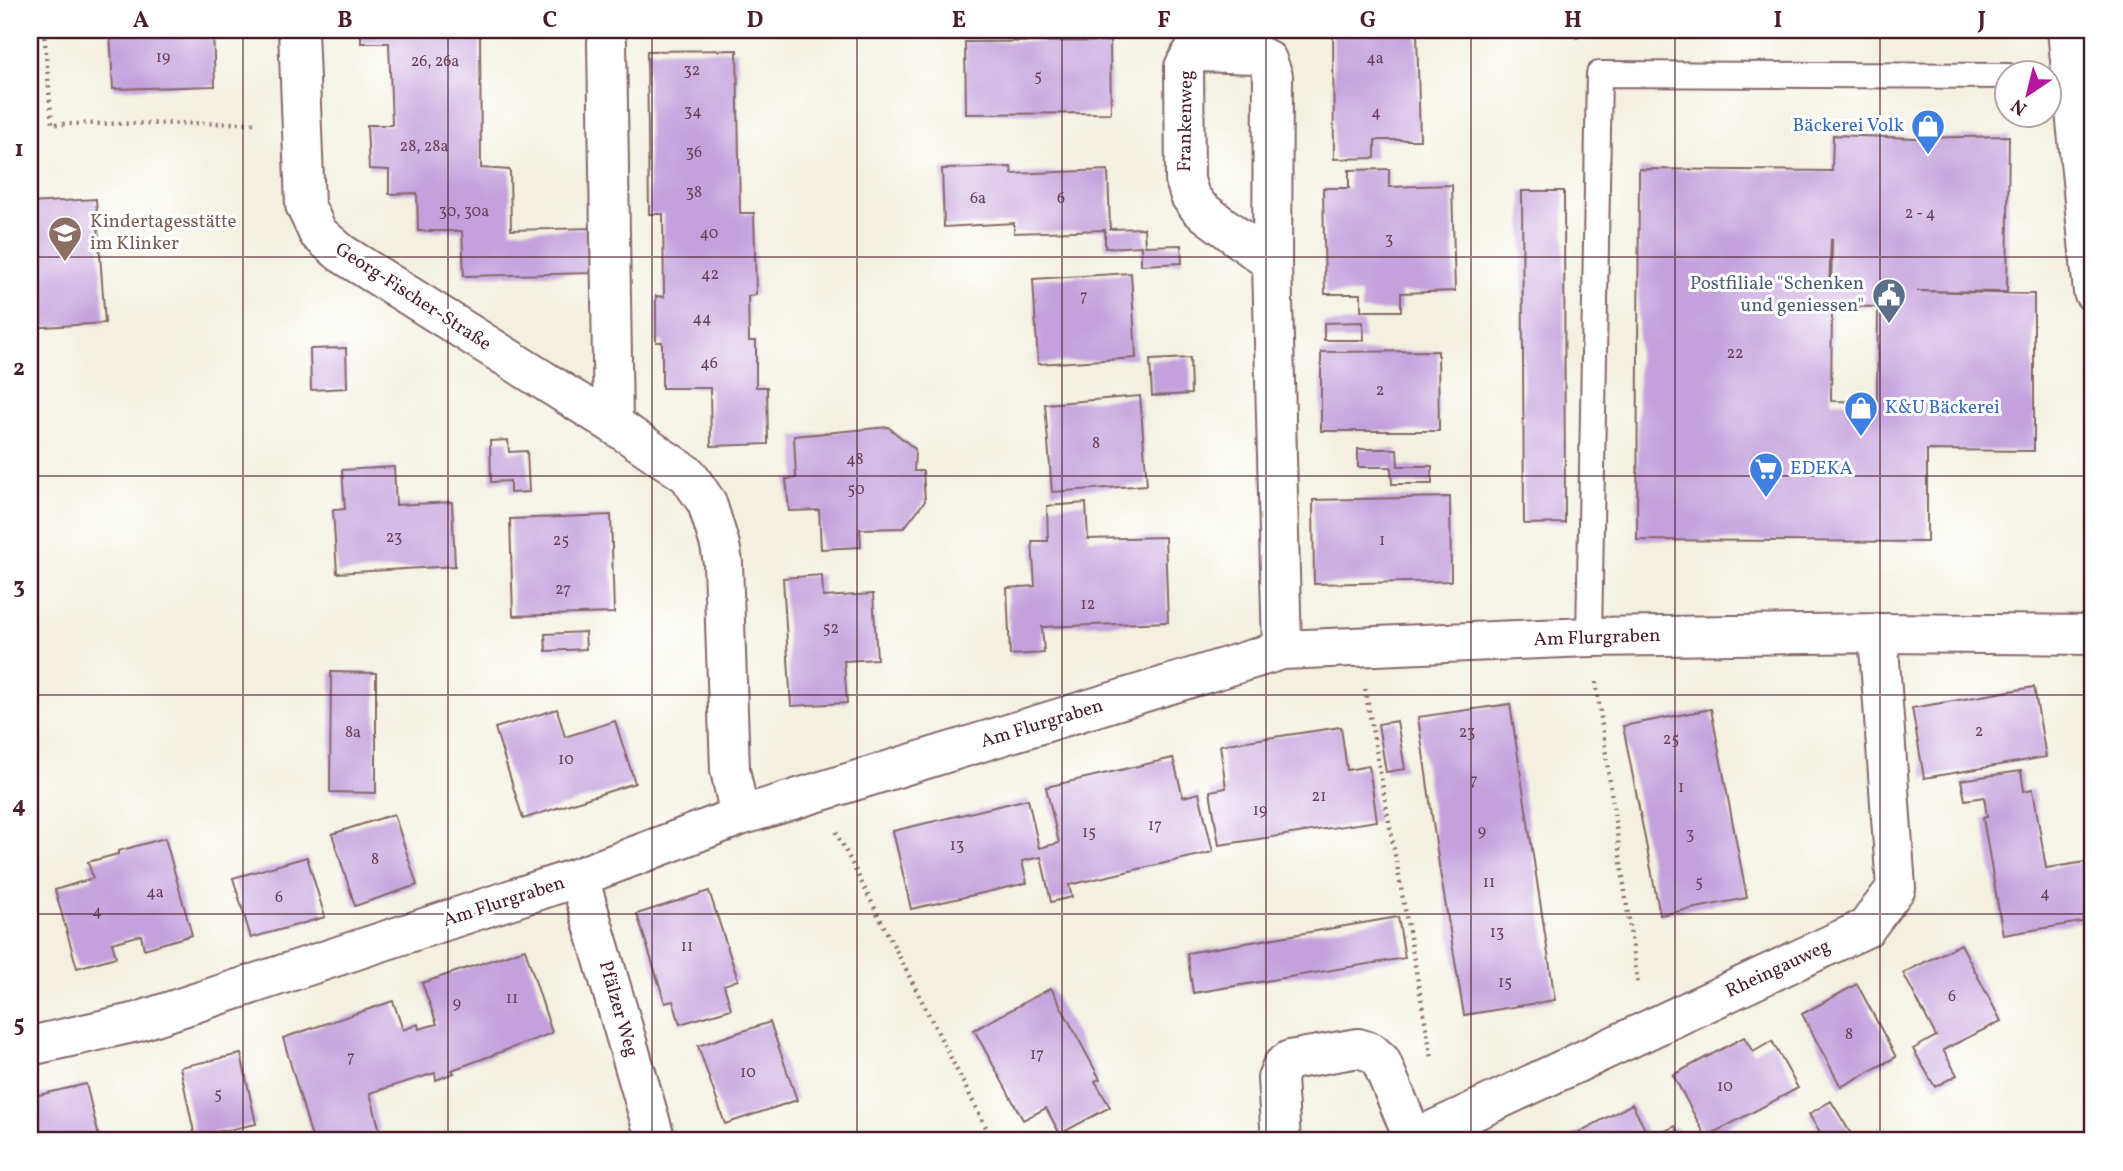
<svg xmlns="http://www.w3.org/2000/svg" width="2123" height="1171" font-family="Vollkorn,serif">
	<style>
		.building { fill: #c4a1dc; fill-rule: evenodd }
		.lines { fill: none; stroke-linecap: round; stroke-linejoin: round }
		.service-casing { stroke: #85686a; stroke-width: 28 }
		.minor-casing { stroke: #85686a; stroke-width: 42 }
		.path { stroke: #85686a; stroke-width: 4.5; stroke-dasharray: 2 5; stroke-linecap: butt }
		.service { stroke: #fff; stroke-width: 24 }
		.minor { stroke: #fff; stroke-width: 38 }
		.grid { fill: none; stroke: #4a1f2b; stroke-width: 2; stroke-opacity: 0.55 }
		.labels { text-anchor: middle; dominant-baseline: central; stroke-width: 6; stroke-linejoin: round; paint-order: stroke }
		.number-label { font-size: 16px; fill: #684057 }
		.street-label { font-size: 19px; fill: #4a1f2b; stroke: #fff }
		.shop-label { font-size: 19px; fill: #366cbe; stroke: #fff; text-anchor: start }
		.education-label { font-size: 19px; fill: #785e54; stroke: #fff; text-anchor: start }
		.service-label { font-size: 19px; fill: #4e5e75; stroke: #fff; text-anchor: end }
		.neatline { fill: none; stroke: #4a1f2b; stroke-width: 2.5 }
		.grid-label { font-size: 23px; text-anchor: middle; font-weight: bold; fill: #4a1f2b }
	</style>
	<rect width="100%" height="100%" fill="#fff"/>
	<filter id="ink" filterUnits="userSpaceOnUse"><feTurbulence type="fractalNoise" baseFrequency=".0143" numOctaves="2"/><feDisplacementMap in="SourceGraphic" scale="14" xChannelSelector="R" yChannelSelector="G"/><feConvolveMatrix kernelMatrix="1 2 1 2 8 2 1 2 1" color-interpolation-filters="sRGB"/></filter>
	<filter id="wash" filterUnits="userSpaceOnUse"><feTurbulence type="fractalNoise" baseFrequency=".00686" numOctaves="4" result="noise"/><feDisplacementMap in="SourceGraphic" scale="28" xChannelSelector="R" yChannelSelector="G"/><feGaussianBlur stdDeviation="1.57" result="paint"/><feColorMatrix in="noise" values="0 0 0 0 0 0 0 0 0 0 0 0 0 0 0 0 0 1.4 0 .05"/><feComposite in="paint" operator="in"/></filter>
	<g filter="url(#wash)">
		<rect width="100%" height="100%" fill="#f3f0df"/>
		<g id="blocks">
			<path class="building" d="M110,30H213L215,86L113,89Z
				M361,30H480L481,168L510,170L511,230L592,228L593,273L464,276L462,231H418L417,193L389,194V170L369,169L367,125H392L389,43H361Z
				M1333,30H1373L1372,33L1417,32L1420,140H1375V158L1334,159Z
				M1110,41L1111,113L966,114L965,42Z
				M737,50L740,213H754L756,295L748,296L749,341H756V387H767L768,444L711,446L710,388H662V342H656V296L664,297L663,214H649L647,51Z
				M1833,135L1914,138L2009,136L2007,292L1917,291L2034,294V451L1927,450V542L1637,540L1639,169L1832,171ZM1831,240H1832L1831,289H1829ZM1832,306L1878,307L1877,402L1831,401Z
				M1011,167L1012,174L1108,170L1110,229L1144,228L1145,246L1181,245L1182,263L1141,265V246L1105,248V230L1014,233V223L944,227L942,169Z
				M1389,169V187L1452,185L1455,291L1401,293V311H1361V294H1325L1323,188H1349V170Z
				M1522,191H1564L1565,523L1524,524Z
				M96,199L105,323L30,328V203Z
				M1131,273L1136,358L1038,364L1033,279Z
				M1363,322L1364,340H1324V323Z
				M346,348L347,388L311,390L310,349Z
				M1438,351L1439,431H1321V352Z
				M1190,358L1191,394L1152,396L1150,360Z
				M1140,396L1147,485L1052,492L1045,404Z
				M888,427L915,449L914,471H923L925,501L904,528L860,529L861,547L821,549L819,510L789,511L786,479L796,478L794,436Z
				M508,440L509,452L527,451L529,492L510,493V481L491,482L490,441Z
				M1358,449H1397L1398,466H1432V484H1392L1391,467H1358Z
				M394,467L396,505L452,502L455,566L337,573L333,510L345,509L342,470Z
				M1450,497L1451,581L1314,584L1313,500Z
				M1086,503L1088,539L1165,537L1168,622L1042,627L1044,653L1010,655L1007,588L1035,586L1032,541H1048L1047,506Z
				M611,515L614,613L513,616L510,519Z
				M822,575L823,597L873,594L877,659L844,661L847,703L791,706L783,578Z
				M585,632L586,649L546,651L545,634Z
				M331,672L376,673V793L330,792Z
				M2034,687L2046,757L1924,778L1912,708Z
				M1510,704L1555,1000L1464,1015L1439,865L1418,717Z
				M557,709L565,737L615,721L635,783L523,819L495,728Z
				M1711,709L1747,898L1660,915L1623,726Z
				M1397,721L1405,769L1386,772L1378,724Z
				M1341,727L1347,770L1369,766L1377,821L1219,845L1210,791L1226,788L1220,745Z
				M1173,758L1183,797L1199,793L1213,852L1069,885L1072,897L1051,902L1041,857L1022,861L1027,883L911,909L893,831L1028,799L1039,848L1059,843L1046,787Z
				M2021,771L2024,791L2033,789L2046,868L2093,861V920L2003,935L1983,818L1987,817L1984,797L1965,800L1961,780Z
				M394,814L417,885L355,906L332,834Z
				M165,838L192,935L144,949L141,935L112,943L116,957L77,968L55,890L93,878L88,862L118,854V851Z
				M307,857L325,917L251,938L233,878Z
				M709,891L738,980L724,985L731,1009L680,1024L673,1001L665,1003L637,914Z
				M1398,917L1405,958L1193,993L1187,953Z
				M1961,944L2001,1021L1943,1050L1957,1075L1935,1087L1913,1049L1936,1036L1903,973Z
				M525,949L552,1033L452,1070L454,1073L436,1080L435,1073L370,1093L380,1131L340,1141H313L283,1038L393,1001L403,1030L418,1024L419,1029L437,1024L422,983Z
				M1857,984L1896,1057L1841,1087L1802,1014Z
				M1051,988L1100,1079L1095,1081L1110,1107L1060,1134L1046,1108L1023,1120L974,1030Z
				M770,1022L797,1100L725,1124L698,1046Z
				M1744,1037L1753,1052L1772,1041L1798,1088L1706,1137L1673,1075Z
				M241,1054L256,1124L195,1137L180,1067Z
				M86,1084L100,1141H30V1097Z
				M1831,1101L1851,1134L1839,1141H1825L1809,1114Z
				M1632,1104L1650,1139L1675,1126L1683,1141H1567L1566,1139Z
				M2043,1134L2048,1141H2029Z"/>
		</g>
	</g>
	<g filter="url(#ink)">
		<use href="#blocks" fill-opacity="0" stroke="#85686a" stroke-width="2"/>
		<g class="lines">
			<g class="service-casing">
				<path id="service" d="M1589,637L1599,74L2008,76"/>
			</g>
			<g class="minor-casing">
				<path id="minor" d="M298,30L305,205L318,233L341,253L613,424L688,475L707,503L720,545L723,563L730,770L740,816
					M2067,30L2093,292
					M607,42L613,424
					M1272,263L1200,209L1190,196L1185,180L1184,67L1190,56L1198,52L1256,54L1267,60L1273,76L1272,263L1282,650
					M579,877L656,1141
					M30,1046L137,1022L579,877L740,816L1282,650L1589,637L1878,633L2093,635
					M1281,1141L1277,1078L1282,1066L1290,1060L1358,1048L1371,1052L1381,1061L1414,1140
					M1410,1141L1866,928L1896,888L1878,633"/>
			</g>
			<path class="path" d="M44,30L52,124L257,123
				M1575,30L1579,42
				M1596,682L1638,986
				M1365,689L1432,1059
				M836,832L993,1141"/>
			<use href="#service" class="service"/>
			<use href="#minor" class="minor"/>
		</g>
	</g>
	<path class="grid" d="M243,30V1141M448,30V1141M652,30V1141M857,30V1141M1062,30V1141M1266,30V1141M1471,30V1141M1675,30V1141M1880,30V1141M30,257H2093M30,476H2093M30,695H2093M30,914H2093"/>
	<defs>
		<g id="shop-pin" transform="scale(1.75)"><path d="M0 17L-7.5 6A9.5 9.5 0 1 1 7.5 6Z" fill="#3f7fe0" stroke="#fff"/><path d="M-5-2.5h2.3a2.7 3.5 0 0 1 5.4 0H5L5.5 6h-11ZM-1.5-2.5h3a1.5 2.3 0 0 0-3 0Z" fill="#fff"/></g>
		<g id="school-pin" transform="scale(1.75)"><path d="M0 17L-7.5 6A9.5 9.5 0 1 1 7.5 6Z" fill="#8d6e63" stroke="#fff"/><path d="M0-5L7-2L0 1L-7-2ZM-4 1L0 2.5L4 1V4Q0 6-4 4Z" fill="#fff"/></g>
		<g id="civic-pin" transform="scale(1.75)"><path d="M0 17L-7.5 6A9.5 9.5 0 1 1 7.5 6Z" fill="#5c6f8a" stroke="#fff"/><path d="M-.6-6.5H3V-4.5H.6V-3L4-1V1h2V6H-6V1h2V-1L-.6-3ZM-1.2 2.5V6h2.4V2.5Z" fill="#fff"/></g>
		<g id="supermarket-pin" transform="scale(1.75)"><path d="M0 17L-7.5 6A9.5 9.5 0 1 1 7.5 6Z" fill="#3f7fe0" stroke="#fff"/><path d="M-6-5.5h2.5l.6 2H6L4.5 2H-2.5L-4.4-4H-6ZM-1.5 3.2a1.3 1.3 0 1 0 .1 0ZM3 3.2a1.3 1.3 0 1 0 .1 0Z" fill="#fff"/></g>
	</defs>
	<g fill-rule="evenodd">
		<use href="#shop-pin" x="1928" y="126"/>
		<use href="#school-pin" x="65" y="233"/>
		<use href="#civic-pin" x="1889" y="295"/>
		<use href="#shop-pin" x="1861" y="408"/>
		<use href="#supermarket-pin" x="1766" y="469"/>
	</g>
	<g class="labels">
		<g class="number-label">
			<text x="163" y="58">19</text>
			<text x="1375" y="59">4a</text>
			<text x="435" y="62">26, 26a</text>
			<text x="692" y="71">32</text>
			<text x="1038" y="77">5</text>
			<text x="693" y="112">34</text>
			<text x="1376" y="113">4</text>
			<text x="424" y="147">28, 28a</text>
			<text x="694" y="153">36</text>
			<text x="694" y="193">38</text>
			<text x="978" y="199">6a</text>
			<text x="1061" y="199">6</text>
			<text x="464" y="212">30, 30a</text>
			<text x="1920" y="214">2 - 4</text>
			<text x="709" y="234">40</text>
			<text x="1389" y="240">3</text>
			<text x="710" y="275">42</text>
			<text x="1084" y="297">7</text>
			<text x="702" y="319">44</text>
			<text x="1735" y="354">22</text>
			<text x="709" y="364">46</text>
			<text x="1380" y="391">2</text>
			<text x="1096" y="444">8</text>
			<text x="855" y="460">48</text>
			<text x="856" y="490">50</text>
			<text x="394" y="538">23</text>
			<text x="561" y="541">25</text>
			<text x="1382" y="541">1</text>
			<text x="563" y="590">27</text>
			<text x="1088" y="605">12</text>
			<text x="831" y="629">52</text>
			<text x="1979" y="732">2</text>
			<text x="353" y="733">8a</text>
			<text x="1467" y="733">23</text>
			<text x="1671" y="740">25</text>
			<text x="566" y="760">10</text>
			<text x="1474" y="781">7</text>
			<text x="1681" y="788">1</text>
			<text x="1319" y="797">21</text>
			<text x="1260" y="811">19</text>
			<text x="1155" y="826">17</text>
			<text x="1482" y="832">9</text>
			<text x="1089" y="833">15</text>
			<text x="1690" y="835">3</text>
			<text x="957" y="846">13</text>
			<text x="375" y="860">8</text>
			<text x="1489" y="883">11</text>
			<text x="1699" y="883">5</text>
			<text x="155" y="893">4a</text>
			<text x="2045" y="894">4</text>
			<text x="279" y="898">6</text>
			<text x="97" y="912">4</text>
			<text x="1497" y="933">13</text>
			<text x="687" y="947">11</text>
			<text x="1505" y="983">15</text>
			<text x="1952" y="997">6</text>
			<text x="512" y="999">11</text>
			<text x="457" y="1004">9</text>
			<text x="1849" y="1035">8</text>
			<text x="1037" y="1055">17</text>
			<text x="351" y="1058">7</text>
			<text x="748" y="1073">10</text>
			<text x="1725" y="1087">10</text>
			<text x="218" y="1095">5</text>
		</g>
		<g class="street-label">
			<text transform="translate(1186 121) rotate(-89)">Frankenweg</text>
			<text transform="translate(413 297) rotate(33)">Georg-Fischer-Straße</text>
			<text transform="translate(1597 638) rotate(-2)">Am Flurgraben</text>
			<text transform="translate(1042 724) rotate(-17)">Am Flurgraben</text>
			<text transform="translate(504 902) rotate(-18)">Am Flurgraben</text>
			<text transform="translate(1778 969) rotate(-25)">Rheingauweg</text>
			<text transform="translate(618 1009) rotate(74)">Pfälzer Weg</text>
		</g>
		<g class="shop-label">
			<text x="1904" y="126" text-anchor="end">Bäckerei Volk</text>
			<text x="1885" y="408">K&amp;U Bäckerei</text>
			<text x="1790" y="469">EDEKA</text>
		</g>
		<g class="education-label">
			<text x="90" y="222">Kindertagesstätte<tspan x="90" dy="22">im Klinker</tspan></text>
		</g>
		<g class="service-label">
			<text x="1864" y="284">Postfiliale "Schenken<tspan x="1864" dy="22">und geniessen"</tspan></text>
		</g>
	</g>
	<rect width="2123" height="1171" fill="none" stroke="#fff" stroke-width="77"/>
	<g transform="translate(2028 94) rotate(215)"><circle r="33" fill="#ffffff" stroke="#b7a5aa" stroke-width="2"/>
	<path d="M0-5L12 26L0 18L-12 26Z" fill="#b5179e"/>
	<text y="-10" font-size="19" font-weight="bold" text-anchor="middle" fill="#4a1f2b">N</text>
	</g>
	<rect x="38" y="38" width="2046" height="1094" class="neatline"/>
	<g class="grid-label">
		<text x="141" y="27">A</text>
		<text x="345" y="27">B</text>
		<text x="550" y="27">C</text>
		<text x="755" y="27">D</text>
		<text x="959" y="27">E</text>
		<text x="1164" y="27">F</text>
		<text x="1368" y="27">G</text>
		<text x="1573" y="27">H</text>
		<text x="1778" y="27">I</text>
		<text x="1982" y="27">J</text>
		<text x="19" y="156">1</text>
		<text x="19" y="375">2</text>
		<text x="19" y="593">3</text>
		<text x="19" y="812">4</text>
		<text x="19" y="1031">5</text>
	</g>
</svg>
